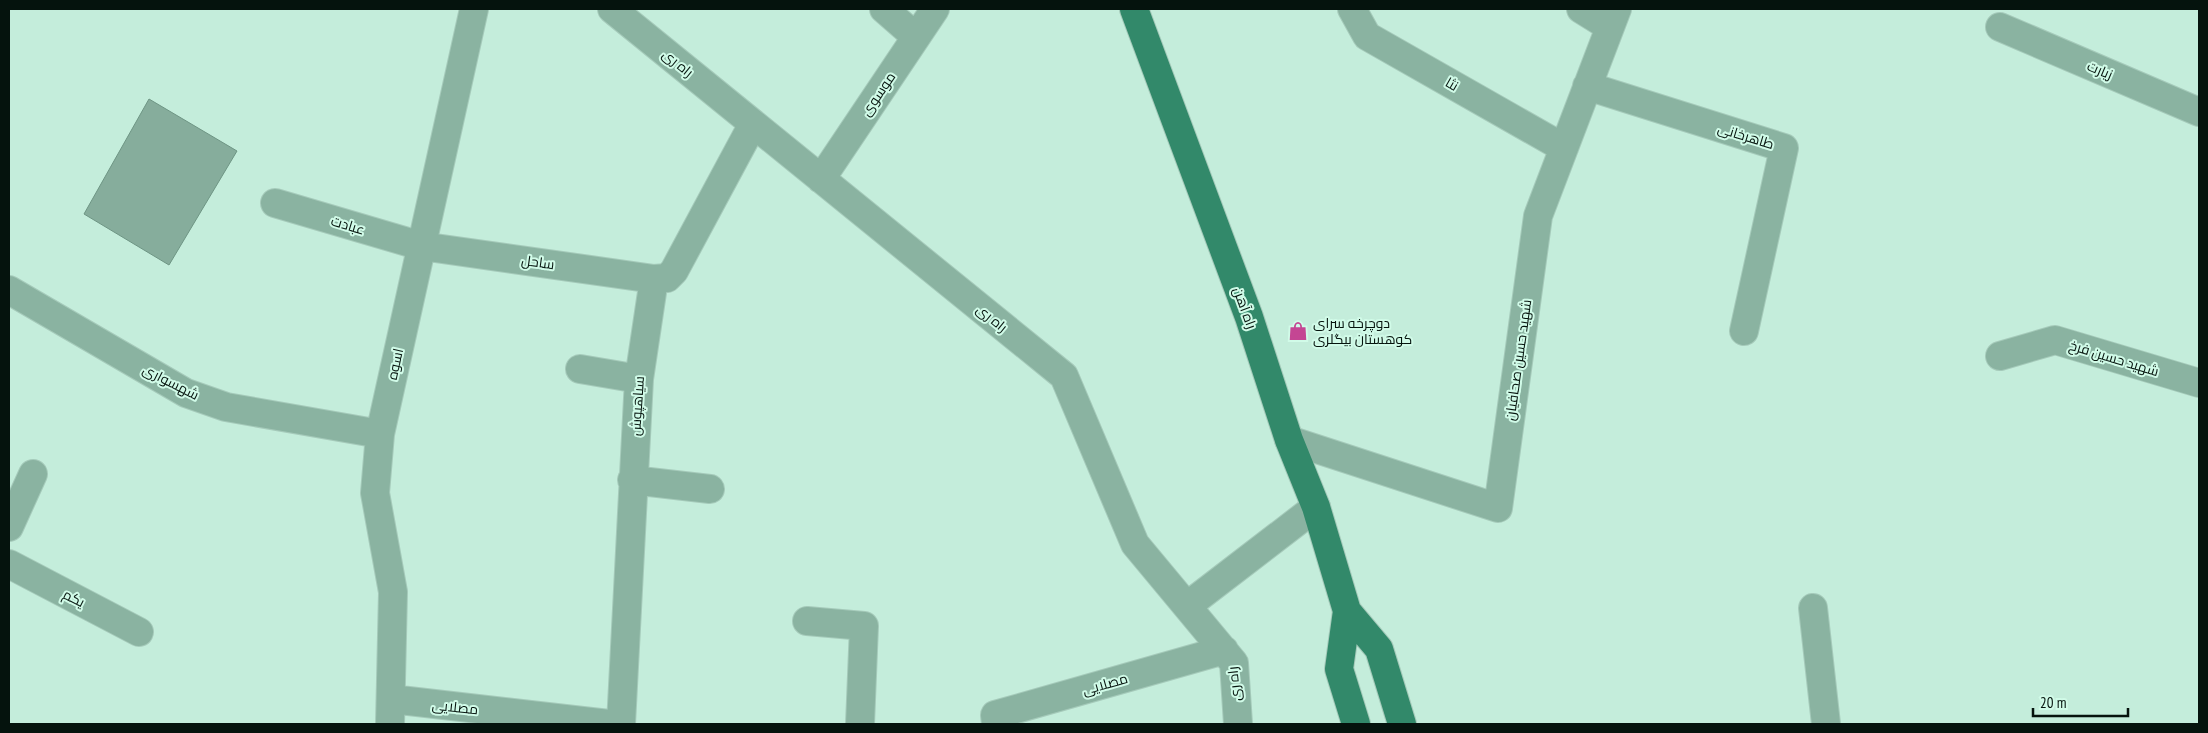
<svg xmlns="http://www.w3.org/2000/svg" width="2208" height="733" font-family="'PT Sans Narrow',Cairo,sans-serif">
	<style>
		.building { fill: #86ad9c; stroke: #6e9584 }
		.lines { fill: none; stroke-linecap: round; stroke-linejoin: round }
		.minor-casing { stroke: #a5caba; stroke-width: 30 }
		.major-casing { stroke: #a5caba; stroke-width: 30 }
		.minor { stroke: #8ab3a1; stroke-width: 28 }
		.major { stroke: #32896a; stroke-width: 28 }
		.labels { text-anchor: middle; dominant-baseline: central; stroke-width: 4; stroke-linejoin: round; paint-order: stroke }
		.street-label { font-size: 14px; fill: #05130d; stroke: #d1fbe8 }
		.poi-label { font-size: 14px; fill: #05130d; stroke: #d1fbe8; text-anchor: start }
	</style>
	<rect width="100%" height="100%" fill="#c4eddb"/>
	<path class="building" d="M149,99L237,151L169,265L84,214Z"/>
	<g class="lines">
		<g class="minor-casing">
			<path id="minor" d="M612,9L1064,376L1135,544L1234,663L1238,724
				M884,9L916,37
				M1352,9L1367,36L1564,148
				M1581,9L1610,27
				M2000,27L2199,112
				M1587,86L1784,148L1744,331
				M821,179L935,9
				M275,203L421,246L654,279
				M9,290L186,393L226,407L380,434
				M2000,356L2055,340L2199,383
				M580,369L639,379
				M1289,440L1498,508L1538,216L1617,9
				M632,480L710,489
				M9,527L33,474
				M9,564L139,632
				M1187,606L1316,507
				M1813,608L1826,724
				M807,621L864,626L860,724
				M391,699L609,724
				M390,724L393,592L375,493L380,434L474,9
				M621,724L639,379L654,279L667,278L674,271L753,124
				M996,724L995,715L1224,650"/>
		</g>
		<g class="major-casing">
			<path id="major" d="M1134,9L1249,317L1289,440L1316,507L1347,611L1379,649L1402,724
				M1347,611L1339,669L1356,724"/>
		</g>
		<use href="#minor" class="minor"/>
		<use href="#major" class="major"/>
	</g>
	<defs>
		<g id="shop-bare" transform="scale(1.5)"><path d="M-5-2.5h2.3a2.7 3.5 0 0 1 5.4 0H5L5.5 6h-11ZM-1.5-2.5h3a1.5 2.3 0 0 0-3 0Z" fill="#c44693" stroke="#d1fbe8" stroke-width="2.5" paint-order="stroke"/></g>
	</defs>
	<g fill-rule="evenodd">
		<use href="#shop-bare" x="1298" y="331"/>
	</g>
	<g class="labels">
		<g class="street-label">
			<text transform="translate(678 63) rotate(39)">راه ری</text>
			<text transform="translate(2100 70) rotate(23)">زیارت</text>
			<text transform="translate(1452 84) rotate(30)">نثا</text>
			<text transform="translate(878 94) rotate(-56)">موسوی</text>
			<text transform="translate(1746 136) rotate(17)">طاهرخانی</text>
			<text transform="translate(348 225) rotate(17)">عبادت</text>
			<text transform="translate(538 262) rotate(8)">ساحل</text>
			<text transform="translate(1245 308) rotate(70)">راه آهن</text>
			<text transform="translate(992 318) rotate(39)">راه ری</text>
			<text transform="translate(2114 358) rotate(17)">شهید حسین فرخ</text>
			<text transform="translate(1518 360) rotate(-82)">شهید حسین صحافیان</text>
			<text transform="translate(395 364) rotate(-78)">اسوه</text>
			<text transform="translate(171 382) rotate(27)">شهسواری</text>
			<text transform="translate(637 406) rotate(-86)">سیاهپوش</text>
			<text transform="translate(74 598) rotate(27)">یکم</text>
			<text transform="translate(1105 684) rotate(-16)">مصلایی</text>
			<text transform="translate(1234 684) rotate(-96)">راه ری</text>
			<text transform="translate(455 707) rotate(6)">مصلایی</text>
		</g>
		<g class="poi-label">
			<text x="1313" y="323">دوچرخه سرای<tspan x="1313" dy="16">کوهستان بیگلری</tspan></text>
		</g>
	</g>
	<rect width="2208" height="733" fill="none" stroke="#05130d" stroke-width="20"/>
	<path d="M2033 708v8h95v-8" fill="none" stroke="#05130d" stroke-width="2.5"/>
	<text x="2040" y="708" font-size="15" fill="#05130d" stroke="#d1fbe8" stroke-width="4" paint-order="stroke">20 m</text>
</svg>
